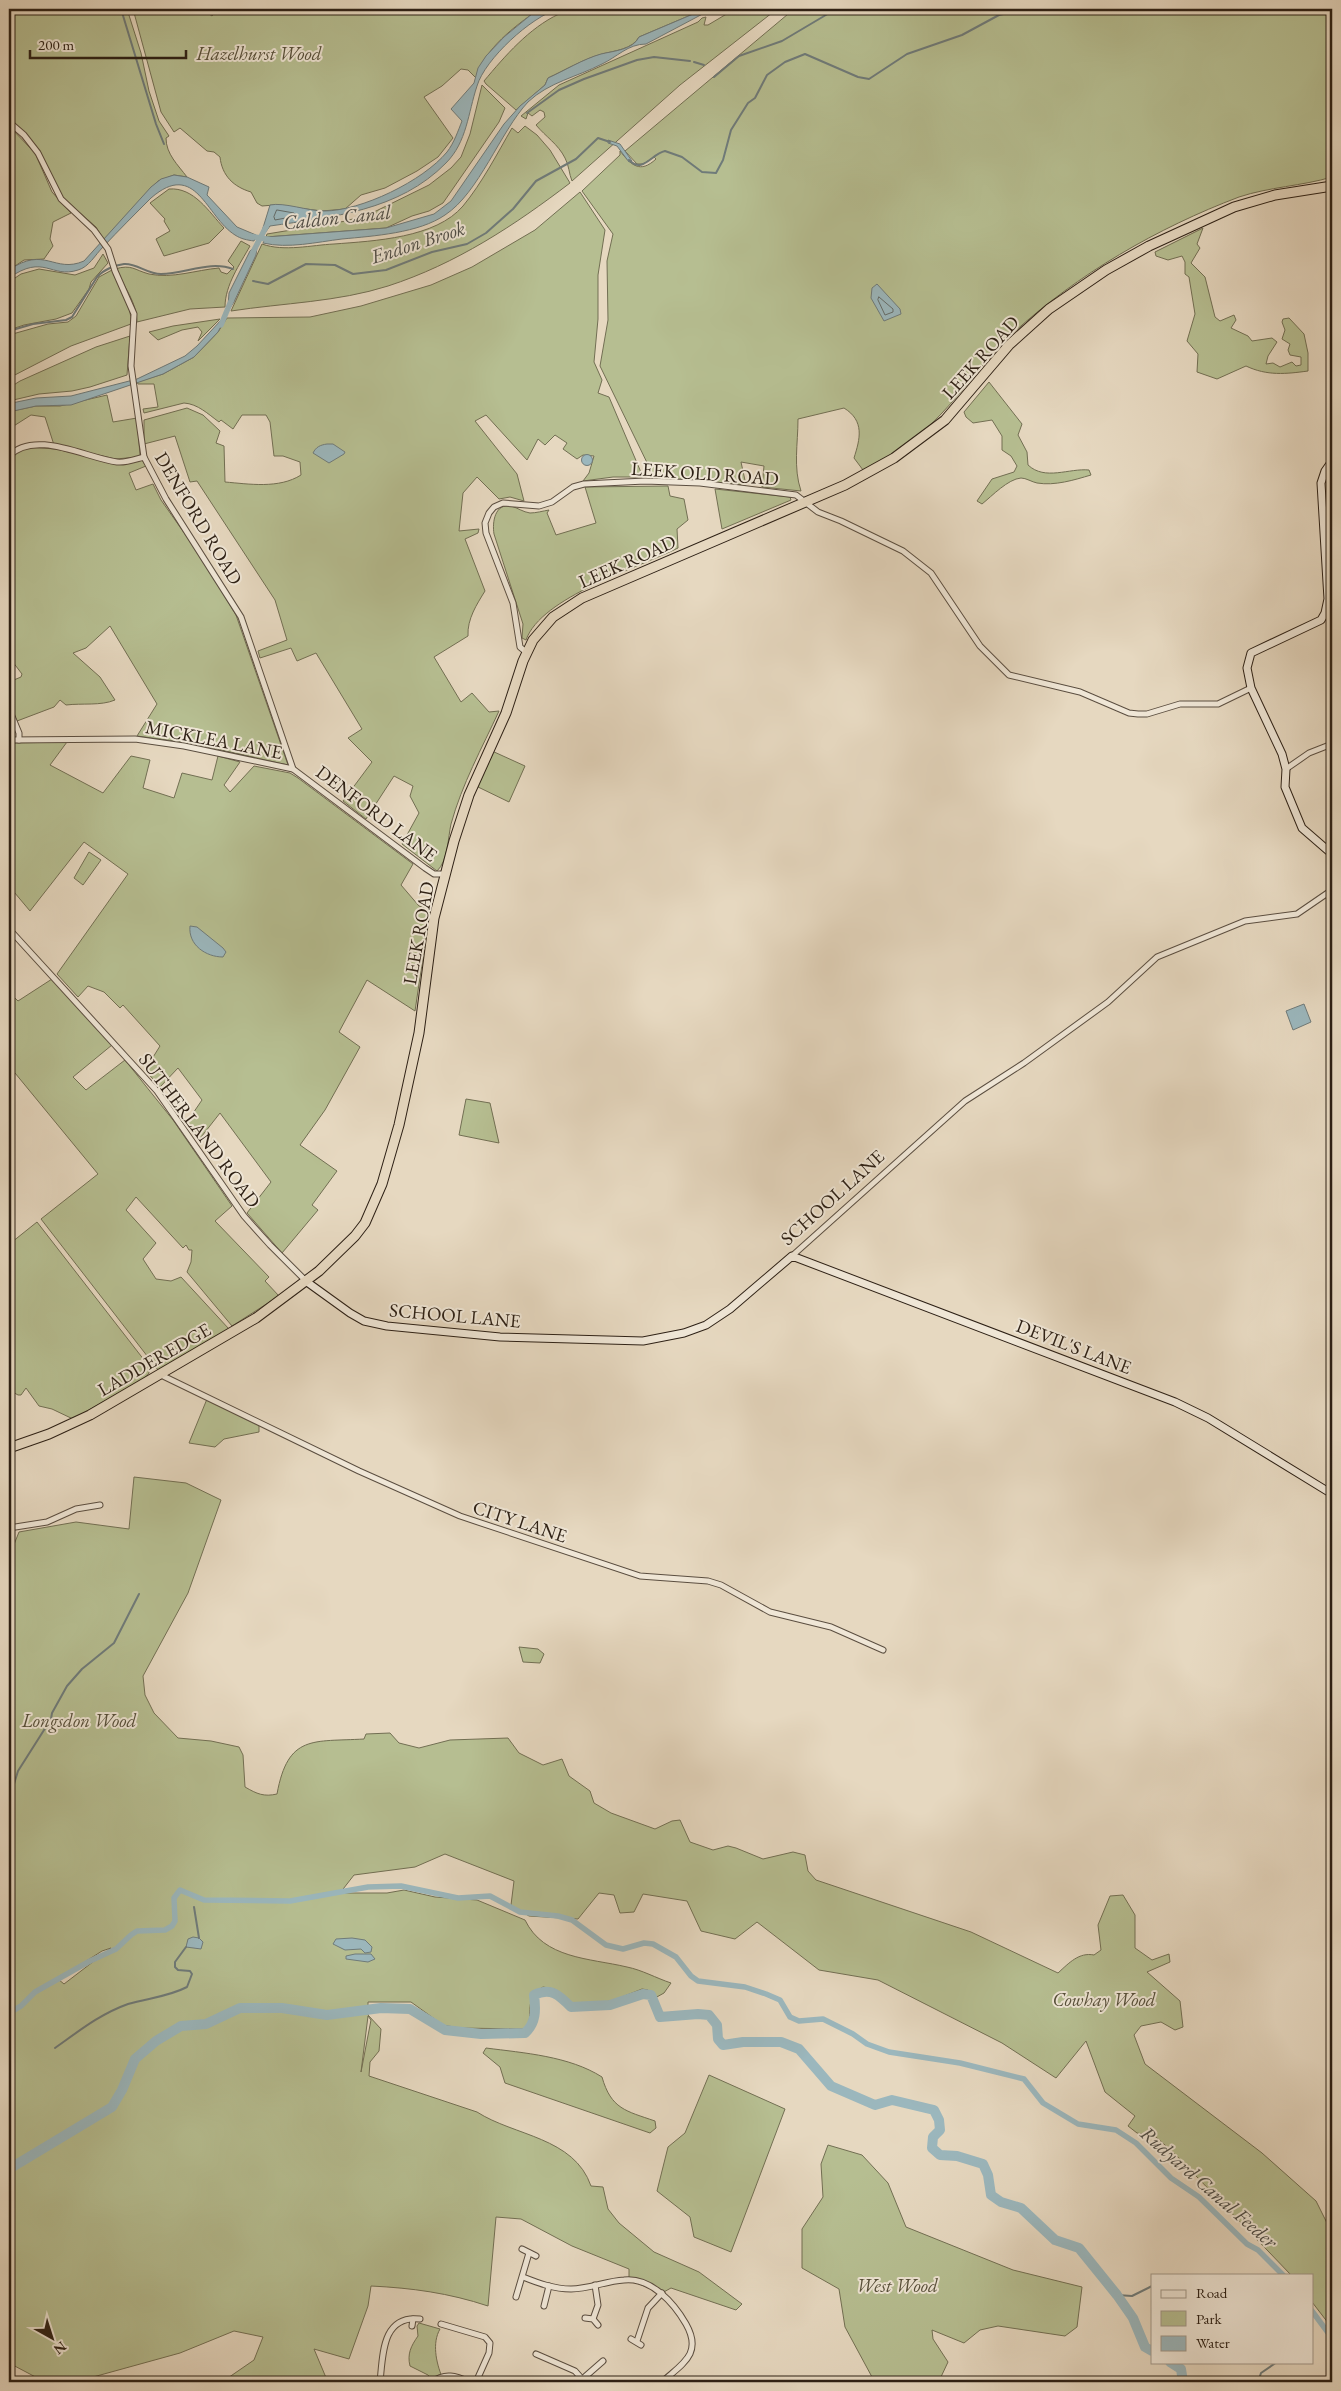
<svg xmlns="http://www.w3.org/2000/svg" width="1341" height="2391" viewBox="0 0 1341 2391" font-family="'EB Garamond',serif">
<style>
.green{fill:#b6be91;stroke:#726f53;fill-rule:evenodd}
.water{fill:#9bb7bd;stroke:#6f7b7a}
.lines{fill:none;stroke-linecap:round;stroke-linejoin:round}
.shore{stroke:#646c69;stroke-width:1}
.stream{stroke:#6f7b7a;stroke-width:2}
.canal{stroke:#9bb7bd;stroke-width:5.5}
.river{stroke:#9bb7bd;stroke-width:10}
.street-casing{stroke:#5b4e40;stroke-width:7}
.secondary-casing{stroke:#2d2015;stroke-width:9}
.highway-casing{stroke:#2d2015;stroke-width:11}
.street{stroke:#efe6d6;stroke-width:5}
.secondary{stroke:#efe6d6;stroke-width:7}
.highway{stroke:#e6d8c0;stroke-width:9}
.labels{text-anchor:middle;stroke-width:4;stroke-linejoin:round;paint-order:stroke}
.park-label{font-size:19px;font-style:italic;fill:#564f3a;stroke:#efe6d6}
.street-label{font-size:19px;fill:#2d2015;stroke:#efe6d6}
.water-label{font-size:20px;font-style:italic;fill:#4e4d47;stroke:#efe6d6}
</style>
<rect width="100%" height="100%" fill="#e6d8c0"/>
<filter id="stains"><feTurbulence type="fractalNoise" baseFrequency=".004" numOctaves="4"/><feColorMatrix values="0 0 0 0 .2 0 0 0 0 .09 0 0 0 0 .02 0 0 0 .5 -.17"/></filter>
<radialGradient id="worn" r=".72"><stop offset=".6" stop-color="#630" stop-opacity="0"/><stop offset="1" stop-color="#630" stop-opacity=".3"/></radialGradient>
<g class="green">
<path d="M9 9H127L141 53 149 91 159 121 169 136 166 138C166 154 178 165 187 177L174 175 158 181 104 240 96 227 62 197 40 151 28 136 9 120Z"/>
<path d="M133 9H202L212 16 218 9H539C514 27 485 48 476 78L468 70 461 69 442 86 424 97 453 138 438 157 417 171 385 188 361 195 345 209 322 211 274 205 262 206 257 203 251 192C234 187 222 176 220 157L214 152 207 151 180 128 174 132 161 112Z"/>
<path d="M590 9H705L639 37C633 49 614 51 602 54 584 59 565 70 548 78L545 85 516 110 486 84 484 81C505 56 529 28 559 14 568 10 580 10 590 9Z"/>
<path d="M735 9H777L680 85 572 181C569 174 569 165 565 158 558 144 546 137 536 125L545 117 544 112 540 110 532 116 528 113 526 119 521 116 559 85 698 22 702 18 706 17 704 25H708Z"/>
<path d="M794 9H1332V177C1302 186 1269 187 1239 197 1157 228 1078 274 1013 333 986 357 967 387 942 413 920 437 893 457 863 470L854 458C860 439 865 421 844 408L798 419C798 444 793 467 801 491L762 487 764 466 741 462 746 485 654 477 600 366 608 320 607 261 613 234 582 191 620 155V151C631 165 640 174 656 159L654 157 643 164H637L625 151Z"/>
<path d="M482 85 505 108 499 122 443 203 429 211 412 216 386 228 266 237 267 234 346 221 372 213 429 185 451 168 461 157 470 134Z"/>
<path d="M9 126 35 153 52 192 71 213 53 222 50 239 53 246 44 259 24 260 9 270Z"/>
<path d="M525 126 537 135 550 150 570 183C515 225 456 264 388 286 338 302 283 303 231 311L262 244C284 252 312 245 334 244 374 241 436 238 463 206 482 183 497 154 512 128L518 133Z"/>
<path d="M169 189C194 187 209 212 224 228L209 243 164 256 156 239 170 231 164 221 165 219 150 203Z"/>
<path d="M580 192 605 230 598 275V319L594 362 602 380 598 393 609 397 643 477H613L583 481 589 473 594 456 583 455 577 459 563 449 567 443 555 435 545 445 538 439 527 460 486 415 475 421 517 474 524 501 510 497 499 499 477 477 463 493 459 531 479 529 478 533 465 539 485 591C477 604 467 619 468 636L434 657 461 702 472 693 489 712 499 711C482 748 462 784 451 824 448 837 448 861 437 871L402 844 419 813 410 796 413 786 394 776 366 819 343 801 372 762 348 738 362 729 316 653 297 661 291 648 260 658 258 651 287 640 275 600 197 481 190 482 175 436 144 444V420L187 408 203 415 220 431 216 443 224 446 225 482C249 484 279 489 301 475L300 462 283 456H274L270 422 266 415H242L233 429 221 420 219 422C208 414 198 404 184 403L144 413 143 409 158 407 154 384H138L137 382 163 374 194 357 218 332 227 318 310 317 361 306 431 285 472 267 535 230Z"/>
<path d="M1203 228 1197 244 1200 248 1191 263 1205 277 1215 317 1220 321 1234 315 1236 320 1231 328 1248 336 1252 341 1272 338 1277 342 1268 356 1266 364 1273 363 1280 367 1292 362 1296 366 1301 365V357L1290 355 1288 350 1290 344 1282 339 1285 330 1282 322 1283 319 1289 318 1304 334 1308 353V371C1286 374 1267 376 1246 366L1217 379 1197 372 1198 354 1187 341 1195 314 1189 277 1185 274V262L1182 256 1168 260 1156 256 1155 252Z"/>
<path d="M241 241 250 246C240 264 225 285 225 307L190 309 137 322C137 303 124 286 115 269 132 264 134 270 149 274 172 279 196 270 219 268L221 272 227 274 234 267 228 261Z"/>
<path d="M103 254 108 263 91 282 89 289 72 313 56 319 24 325 9 330V282L21 274 39 269 75 275 94 268Z"/>
<path d="M112 270C119 288 132 304 131 324L71 346 9 378V335L48 324 68 322 76 316 99 277Z"/>
<path d="M220 319 198 341 202 332 198 327 182 330 158 340 149 332 173 326Z"/>
<path d="M130 336 127 375 90 387 72 391 39 394 9 401V388L20 381 96 347Z"/>
<path d="M989 382 1022 424 1018 435 1027 452 1028 465C1045 481 1069 468 1089 470L1091 475C1074 480 1055 486 1037 483 1032 482 1026 478 1021 478 1008 479 992 496 982 504L977 501 992 479 1014 472 1017 466 1011 456 1002 450V436L992 420 973 423 966 417 964 412Z"/>
<path d="M107 395 113 422 137 418 140 455 137 457 116 459 54 445 45 417 31 415 9 429V412L12 411 36 406H60Z"/>
<path d="M26 447 56 449 117 463 141 459 146 466 129 473 136 490 153 484 161 500 199 554 236 615 288 765 190 743 137 736 157 704 110 626 86 648 73 653 100 677 115 700C101 706 82 703 66 705L60 700 54 707 17 721 9 704V682L21 677 22 674 9 657V462L16 451Z"/>
<path d="M668 486 670 496 684 499 688 520 677 529 678 548C638 568 541 597 526 640L522 638 523 624 494 534C492 522 495 503 511 506 518 508 523 512 530 513 536 513 543 511 549 510L547 513 556 535 596 523 585 487Z"/>
<path d="M715 489 790 497 791 500 722 529Z"/>
<path d="M67 742 50 765 103 793 131 756 150 760 143 788 174 798 182 773 212 780 218 756 240 762 224 785 230 792 254 766 290 773 298 778 413 864 401 885 419 906 430 910 415 1011 367 980 339 1032 360 1047 325 1110 300 1145 337 1171 312 1205 318 1210 282 1253 247 1213 271 1182 220 1113 198 1141 187 1122 202 1100 178 1068 160 1087 145 1070 160 1046 123 1005 120 1008 104 992 88 986 78 997 57 974 128 874 84 842 30 911 9 886V766L12 765 9 743Z"/>
<path d="M492 751 525 766 509 802 476 786Z"/>
<path d="M89 852 101 860 83 885 74 878Z"/>
<path d="M52 979 112 1045 73 1077 86 1090 125 1060 173 1120 232 1206 215 1221 269 1277 265 1281 279 1296 232 1326 187 1272 191 1262 192 1250H189L186 1245 183 1248 136 1197 126 1210 156 1243 143 1259 156 1279 171 1281 181 1277 229 1329 158 1370 41 1219 98 1174 15 1073 9 1086V992L18 1001Z"/>
<path d="M466 1099 490 1103 499 1143 459 1135Z"/>
<path d="M37 1222 148 1365 149 1373 145 1378 73 1419 52 1409 39 1406 26 1388 21 1395H18L9 1390V1239L12 1242Z"/>
<path d="M207 1399 259 1425V1432L224 1439 215 1447 189 1443Z"/>
<path d="M134 1477 186 1483 221 1500 188 1593 143 1676 145 1695 154 1713 178 1738 211 1741 239 1747 243 1755 245 1787C257 1794 264 1797 277 1794 288 1734 313 1742 364 1739L366 1734 390 1733 399 1743 419 1748 450 1740 508 1738 519 1753 543 1765 562 1759 569 1776 590 1791 594 1803 611 1813 655 1829 672 1821 680 1820 690 1842 713 1850 728 1846 736 1848 763 1859 793 1852 805 1855 808 1871 816 1880 971 1932 1058 1973C1069 1963 1079 1952 1094 1955L1101 1950 1098 1925 1110 1896 1123 1895 1135 1915V1948L1152 1960 1169 1954 1170 1962 1147 1972 1180 2001 1183 2027 1175 2030 1161 2022 1141 2026 1134 2035 1145 2064 1262 2153 1316 2201 1332 2233V2328L1312 2302V2275H1291L1174 2153 1156 2137 1137 2133 1128 2126 1135 2116 1105 2092 1086 2041 1056 2078 1002 2043 878 1980 819 1970 757 1922 735 1939 701 1931 687 1901 643 1894 634 1912 620 1913 614 1895 599 1893 578 1919 529 1916 511 1905 514 1881 445 1854 415 1867 354 1875 340 1893H387L404 1890 435 1897 477 1900 525 1920C544 1959 589 1958 627 1967 642 1970 656 1978 671 1983L664 1993 655 1998 648 1990 642 1989 612 2001 573 2005 554 1989 543 1987C527 1996 531 2006 529 2024L523 2029 459 2028 443 2025 411 2002H368V2015L381 2029 379 2051 370 2062 369 2076 477 2112C514 2136 574 2137 591 2186L603 2187 608 2209 619 2223 654 2252 699 2272 742 2304 736 2310 671 2288 662 2293 629 2280V2269L572 2246 521 2219 496 2217 488 2306C449 2293 412 2288 371 2286L368 2306 349 2359 314 2349 327 2380 333 2382H281L267 2379 251 2382H222L254 2360 263 2337 234 2331 180 2353 75 2382H45L9 2363V1557L19 1532 76 1522 129 1529ZM111 1948 64 1984 58 1979 102 1951ZM368 2016 371 2020 361 2072Z"/>
<path d="M519 1647 538 1649 544 1654 540 1663 523 1662Z"/>
<path d="M486 2048C524 2053 569 2056 602 2077 611 2109 626 2111 655 2121L656 2128 650 2133 505 2083 500 2067 483 2053Z"/>
<path d="M709 2075 785 2109 731 2252 694 2237 690 2217 657 2191 668 2147 685 2133Z"/>
<path d="M828 2145 862 2155 888 2183 906 2227 1013 2270 1082 2287 1077 2327 1065 2336 998 2326 980 2330 964 2343 932 2330 933 2339 948 2362 940 2379 945 2382H878L872 2377 845 2327 839 2289 802 2268V2229L823 2197 821 2164Z"/>
<path d="M419 2323 440 2329C432 2343 436 2362 442 2377L433 2381 428 2375 410 2366C407 2354 411 2346 418 2336L417 2326Z"/>
</g>
<g class="water">
<path d="M538 9H558C531 17 485 59 477 86 468 113 467 142 446 163 399 211 332 217 270 226L265 233 262 231 270 205C284 202 308 211 324 211 361 211 423 181 447 152 454 143 458 131 462 121L451 109 474 83 478 68 486 56 504 37Z"/>
<path d="M705 9H712L646 44C628 44 617 57 602 64 577 77 549 82 528 102 500 132 479 193 445 215 419 233 374 236 342 239 317 242 288 249 263 243L266 237 386 228 434 214 451 201 504 124 520 106 545 85 548 78C564 71 583 59 601 54 613 51 633 50 639 37Z"/>
<path d="M608 140 620 144 632 161 629 162 617 146 608 143Z"/>
<path d="M174 175 187 177 209 187 207 195 237 227 256 235 254 241C247 240 241 239 235 235 206 217 196 159 151 198 135 214 119 230 103 247 95 255 89 267 78 270 51 279 44 253 9 278V270C45 245 54 274 84 261L151 187 161 179Z"/>
<path d="M255 246 257 247 256 255 234 302 230 308 228 307 229 293 250 251Z"/>
<path d="M877 284 900 309 901 314 884 321 871 298 872 288Z"/>
<path d="M222 319H225L218 332 194 357 163 374 71 405 36 406 9 412V404L12 403 36 398 71 396 137 379 185 356 197 346Z"/>
<path d="M327 444H333L345 452 344 454 329 463 313 453C316 447 320 445 327 444Z"/>
<circle cx="587" cy="460" r="5.5"/>
<path d="M190 926 197 927 223 948 226 952 223 957C206 957 188 945 190 926Z"/>
<path d="M1304 1004 1311 1022 1293 1030 1286 1011Z"/>
<path d="M193 1937 199 1938 203 1942 201 1949 186 1947 188 1939Z"/>
<path d="M352 1938 365 1940 372 1947 371 1952 365 1953 361 1949 345 1950 333 1944 336 1939Z"/>
<path d="M355 1954H371L375 1959 368 1962 346 1959V1956Z"/>
</g>
<g class="lines">
<g class="shore">
<path d="M277 210 294 213 296 216 275 220 274 217Z"/>
<path d="M879 297 893 309V312L885 315 878 300Z"/>
</g>
<g class="stream">
<path d="M121 9 156 124 164 144"/>
<path d="M694 62 704 65"/>
<path d="M714 77 739 56 782 41 836 9"/>
<path d="M527 113 559 90 584 79 637 60 654 57 690 61"/>
<path d="M629 160C643 174 651 154 665 151L682 157 702 172 716 173 723 160 731 130 748 103 755 98 767 75 785 62 805 54 858 77 869 79 907 54 962 35 999 15 1025 9"/>
<path d="M253 281 268 284 306 264 335 265 353 274 386 270 432 252 467 244 486 233 513 209 536 181 576 159 598 138 610 142"/>
<path d="M9 331 33 324 66 320 72 317 97 277C103 270 115 265 124 264 137 263 147 274 161 274 185 274 210 260 233 269"/>
<path d="M9 1800 18 1771 51 1719 52 1713 67 1686 82 1669 114 1643 139 1594"/>
<path d="M194 1907 199 1938"/>
<path d="M55 2048C79 2031 100 2014 128 2004 148 1998 168 1997 187 1987L192 1974 190 1971 178 1970 175 1967V1962L186 1947"/>
<path d="M1117 2295 1132 2296 1152 2286"/>
<path d="M1258 2382 1261 2373 1277 2362"/>
<path d="M1278 2382 1279 2381 1285 2382"/>
<path d="M1320 2382 1327 2379 1332 2382"/>
</g>
<g class="canal">
<path d="M249 236 272 240"/>
<path d="M253 252 266 227"/>
<path d="M221 325 231 301"/>
<path d="M9 2013 21 2006 35 1992 90 1961 116 1949 131 1935 137 1931 165 1930 172 1926 175 1921 174 1898 180 1890 204 1900 290 1901 368 1887 401 1886 458 1898 490 1896 520 1912 558 1916 572 1920 606 1945 623 1949 644 1943 653 1944 676 1957 691 1976 698 1981 745 1987 766 1994 780 2000 790 2017 799 2021 823 2019 853 2034 867 2044 889 2052 960 2063 1024 2079 1043 2103 1078 2124 1116 2130 1136 2143 1171 2178 1199 2197 1247 2244 1258 2250 1283 2275"/>
<path d="M1312 2311 1332 2338"/>
<path d="M1332 2356V2366"/>
</g>
<g class="river">
<path d="M9 2169 112 2107 122 2090 135 2059 156 2041 181 2026 206 2024 240 2008H282L327 2015 381 2008 410 2009 445 2030 481 2034 525 2033C536 2023 536 2010 534 1995 551 1987 559 1995 571 2007L610 2005 643 1994 651 1995 660 2017 698 2014 709 2015 717 2025 718 2039 723 2045 743 2042H781L799 2049 831 2086 875 2105 892 2100 934 2110 939 2120 940 2130 933 2137 932 2148 940 2155 957 2156 983 2164 988 2175 991 2195 1001 2202 1021 2208 1055 2240 1079 2248 1117 2295 1133 2318 1145 2347 1152 2351"/>
<path d="M1170 2362 1181 2369 1183 2382"/>
</g>
<g class="street-casing">
<g id="street">
<path d="M9 122 24 135 38 153 61 199 94 230 108 249 115 271 134 314 131 366 144 457 166 499 241 617 293 769"/>
<path d="M9 456C35 429 86 458 117 462 126 463 136 459 144 457"/>
<path d="M526 652 520 647 513 603 486 533 485 523 489 513 494 507 503 503 539 506 552 502 573 487 584 484 645 481 700 483 796 495 818 512 841 521 903 551 931 573 980 646 1009 675 1080 692 1129 713 1138 714H1147L1180 704H1218L1251 688"/>
<path d="M9 709 19 733V740"/>
<path d="M9 740 135 739 184 746 293 769 425 868 434 874H444"/>
<path d="M1286 769 1309 753 1332 744"/>
<path d="M9 929 157 1091 244 1216 270 1245 306 1281"/>
<path d="M792 1256 965 1101 1024 1063 1108 1002 1157 957 1245 921 1297 914 1332 890"/>
<path d="M161 1375 359 1471 460 1516 640 1576 708 1581 721 1585 770 1612 831 1627 883 1650"/>
<path d="M9 1528 47 1522 76 1509 100 1505"/>
<path d="M522 2249 536 2256"/>
<path d="M523 2277C538 2283 554 2289 571 2289 589 2289 606 2281 624 2280 651 2277 674 2303 686 2324 703 2354 682 2364 662 2382"/>
<path d="M516 2297 529 2253"/>
<path d="M544 2306 549 2286"/>
<path d="M585 2318 593 2319 598 2325"/>
<path d="M593 2319 598 2305 595 2285"/>
<path d="M441 2324 485 2337 490 2343 489 2353 476 2382"/>
<path d="M412 2326 413 2319"/>
<path d="M631 2339 641 2345"/>
<path d="M637 2341 648 2308 662 2293"/>
<path d="M536 2354 575 2371 582 2379"/>
<path d="M380 2382C383 2354 382 2315 420 2319"/>
<path d="M432 2382C445 2372 456 2376 470 2382"/>
<path d="M579 2382 603 2361"/>
</g>
</g>
<g class="secondary-casing">
<g id="secondary">
<path d="M1332 461 1325 471 1321 483 1328 599 1325 613 1321 620 1251 653 1247 668 1251 688 1282 754 1286 769 1285 787 1302 828 1332 854"/>
<path d="M307 1282 350 1313 364 1321 387 1326 500 1337 643 1341 684 1333 706 1325 730 1309 792 1256 1175 1402 1208 1418 1332 1494"/>
</g>
</g>
<g class="highway-casing">
<path id="highway" d="M9 1448 49 1434 90 1415 256 1318 319 1271 355 1236 365 1223 382 1184 399 1125 419 1033 434 918 454 841 469 795 506 713 523 661 533 640 553 617 582 598 845 485 894 458 945 420 1009 345 1049 309 1106 270 1149 246 1234 207 1275 195 1332 186"/>
</g>
<use href="#street" class="street"/>
<use href="#secondary" class="secondary"/>
<use href="#highway" class="highway"/>
</g>
<g class="labels">
<g class="park-label">
<text x="259" y="60">Hazelhurst Wood</text>
<text x="79" y="1727">Longsdon Wood</text>
<text x="1104" y="2006">Cowhay Wood</text>
<text x="897" y="2292">West Wood</text>
</g>
<g class="street-label">
<text transform="translate(980 357) rotate(-48)" y="7">LEEK ROAD</text>
<text transform="translate(705 473) rotate(4)" y="7">LEEK OLD ROAD</text>
<text transform="translate(199 518) rotate(59)" y="7">DENFORD ROAD</text>
<text transform="translate(627 561) rotate(-24)" y="7">LEEK ROAD</text>
<text transform="translate(214 739) rotate(11)" y="7">MICKLEA LANE</text>
<text transform="translate(377 813) rotate(37)" y="7">DENFORD LANE</text>
<text transform="translate(418 933) rotate(-80)" y="7">LEEK ROAD</text>
<text transform="translate(200 1130) rotate(53)" y="7">SUTHERLAND ROAD</text>
<text transform="translate(832 1197) rotate(-42)" y="7">SCHOOL LANE</text>
<text transform="translate(455 1315) rotate(5)" y="7">SCHOOL LANE</text>
<text transform="translate(1074 1346) rotate(21)" y="7">DEVIL'S LANE</text>
<text transform="translate(154 1359) rotate(-30)" y="7">LADDEREDGE</text>
<text transform="translate(520 1521) rotate(18)" y="7">CITY LANE</text>
</g>
<g class="water-label">
<text transform="translate(337 217) rotate(-6)" y="7">Caldon Canal</text>
<text transform="translate(418 242) rotate(-18)" y="7">Endon Brook</text>
<text transform="translate(1209 2187) rotate(41)" y="7">Rudyard Canal Feeder</text>
</g>
</g>
<rect width="1341" height="2391" fill="none" stroke="#e6d8c0" stroke-width="30"/>
<rect x="10" y="10" width="1321" height="2371" fill="none" stroke="#2d2015" stroke-width="2.5"/>
<rect x="15" y="15" width="1311" height="2361" fill="none" stroke="#2d2015"/>
<rect x="1151" y="2274" width="162" height="90" fill="#efe6d6" stroke="#a19789"/>
<rect x="1161" y="2290" width="25" height="8" fill="#efe6d6" stroke="#a19789"/>
<text x="1196" y="2298" font-size="15" fill="#2d2015">Road</text>
<rect x="1161" y="2311" width="25" height="15" fill="#b6be91" stroke="#a19789"/>
<text x="1196" y="2324" font-size="15" fill="#2d2015">Park</text>
<rect x="1161" y="2336" width="25" height="15" fill="#9bb7bd" stroke="#a19789"/>
<text x="1196" y="2348" font-size="15" fill="#2d2015">Water</text>
<g transform="translate(52 2338) rotate(141)" stroke="#efe6d6" stroke-width="4" paint-order="stroke">
<path d="M0-4L9 19L0 12L-9 19Z" fill="#2d2015"/>
<text y="-8" font-size="14" font-weight="bold" text-anchor="middle" fill="#2d2015">N</text>
</g>
<path d="M30 50v8h156v-8" fill="none" stroke="#2d2015" stroke-width="2.5"/>
<text x="38" y="50" font-size="15" fill="#2d2015" stroke="#efe6d6" stroke-width="4" paint-order="stroke">200 m</text>
<rect width="100%" height="100%" filter="url(#stains)"/>
<rect width="100%" height="100%" fill="url(#worn)"/>
</svg>
